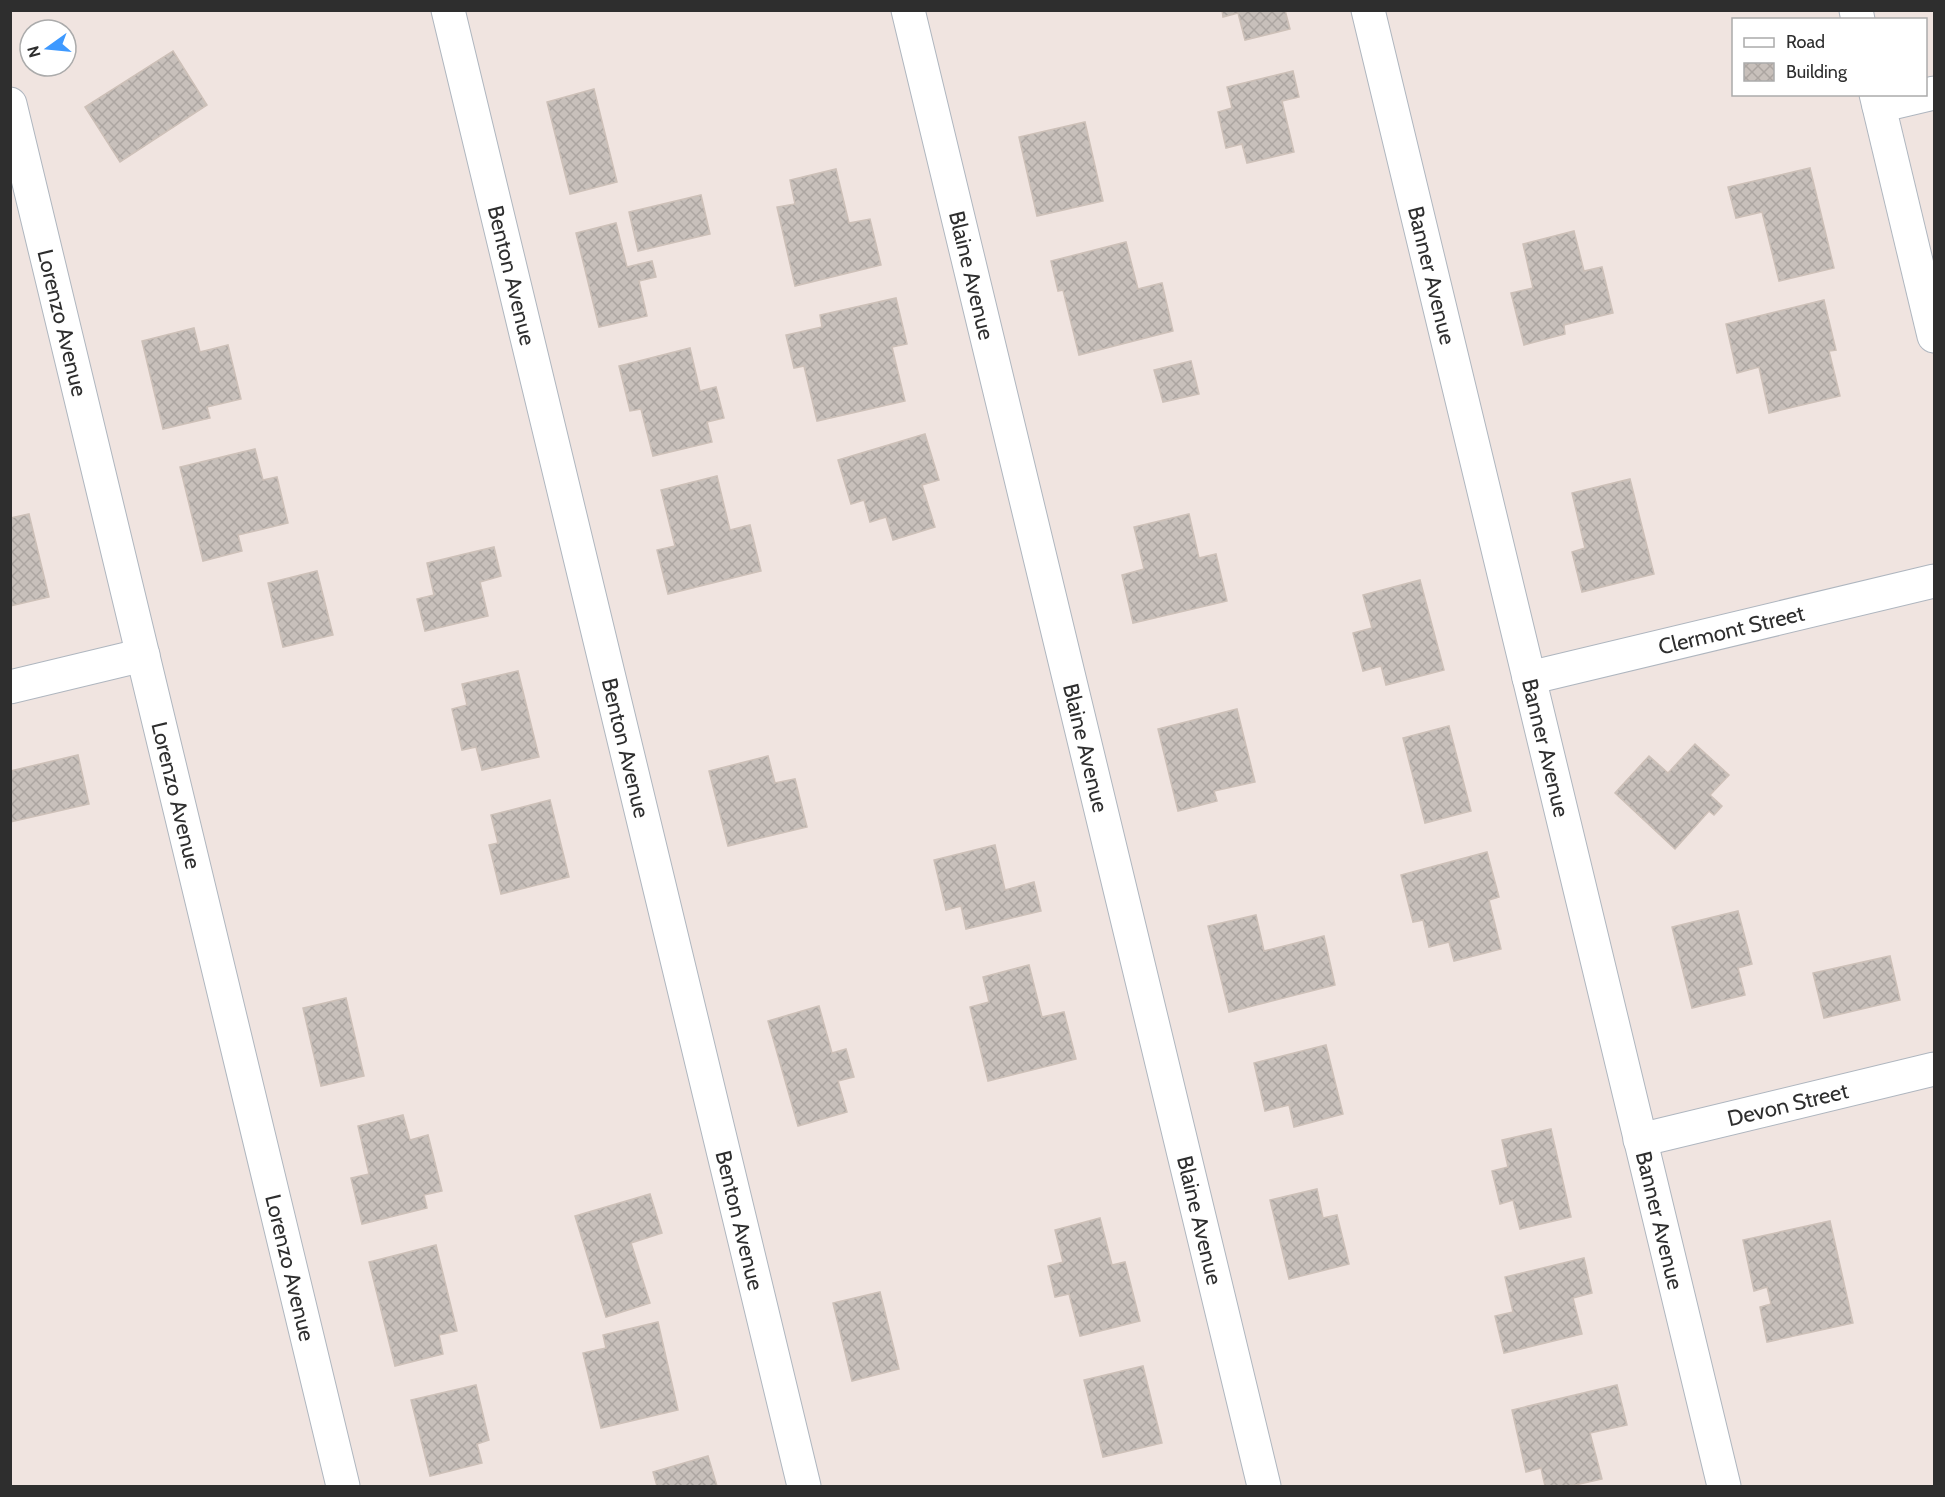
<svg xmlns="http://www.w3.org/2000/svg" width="1945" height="1497" viewBox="0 0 1945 1497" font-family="Cabin,sans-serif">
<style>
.building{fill:url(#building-cross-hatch);stroke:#cdc0b8;stroke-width:1.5}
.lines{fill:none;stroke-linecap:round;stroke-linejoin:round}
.minor-casing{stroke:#afb6bf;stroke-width:35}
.minor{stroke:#fff;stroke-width:33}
.labels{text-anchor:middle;stroke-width:4.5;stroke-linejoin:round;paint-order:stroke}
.street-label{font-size:22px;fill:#2e2e2e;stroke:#fff}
</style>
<defs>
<pattern id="building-cross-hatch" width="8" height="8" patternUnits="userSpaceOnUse" patternTransform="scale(1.5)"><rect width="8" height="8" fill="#c8c0bb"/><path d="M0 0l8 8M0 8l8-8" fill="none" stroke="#aca5a1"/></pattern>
</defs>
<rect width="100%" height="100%" fill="#f0e4e0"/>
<g class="building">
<path d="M1222 10H1285L1290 29 1245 40 1238 13 1223 17Z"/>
<path d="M173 51 207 105 120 162 85 107Z"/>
<path d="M1293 71 1299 97 1282 101 1294 152 1247 163 1242 144 1226 148 1218 112 1232 108 1227 87Z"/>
<path d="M594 89 617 182 570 194 547 102Z"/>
<path d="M1085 122 1103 201 1037 216 1019 137Z"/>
<path d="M1810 168 1834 268 1779 281 1762 212 1736 218 1728 187Z"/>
<path d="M836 169 849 223 870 219 881 265 795 286 777 207 795 204 790 180Z"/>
<path d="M701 195 710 234 638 251 629 212Z"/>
<path d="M616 223 627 267 652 261 656 277 639 281 647 316 599 327 576 233Z"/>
<path d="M1574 231 1584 271 1602 267 1613 313 1564 325 1565 334 1524 345 1511 293 1533 288 1523 244Z"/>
<path d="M1126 242 1138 289 1162 283 1173 331 1079 355 1063 290 1058 291 1051 261Z"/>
<path d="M896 298 907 344 892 347 905 401 817 421 804 366 794 368 786 335 822 327 820 315Z"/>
<path d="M1824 300 1836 350 1829 351 1840 396 1769 413 1759 367 1737 373 1726 324Z"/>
<path d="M194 328 200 352 228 345 241 399 207 407 210 418 163 429 142 341Z"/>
<path d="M690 348 700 391 716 387 724 418 707 422 712 442 653 456 641 409 630 411 619 366Z"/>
<path d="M1191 361 1199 394 1163 402 1154 370Z"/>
<path d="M925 434 939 480 922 485 935 527 893 540 886 517 870 522 864 500 851 504 838 460Z"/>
<path d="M255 449 263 480 277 477 288 523 238 535 242 551 203 561 180 467Z"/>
<path d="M717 476 730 530 750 525 761 571 668 594 657 550 675 546 661 490Z"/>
<path d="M1630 479 1654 574 1582 592 1572 552 1585 548 1572 493Z"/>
<path d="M29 514 49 597 10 606V518Z"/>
<path d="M1189 514 1199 558 1216 554 1227 601 1133 623 1122 575 1144 569 1134 527Z"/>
<path d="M494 547 501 576 480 582 488 616 425 631 417 599 434 595 427 563Z"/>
<path d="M317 571 333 635 283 647 268 583Z"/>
<path d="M1420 580 1444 670 1386 685 1381 666 1363 671 1353 633 1372 628 1363 595Z"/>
<path d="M518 671 539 757 482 770 476 747 462 750 452 709 467 705 462 684Z"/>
<path d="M1237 709 1255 782 1214 791 1217 801 1178 811 1158 729Z"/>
<path d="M1449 726 1471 811 1425 823 1403 738Z"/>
<path d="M1695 744 1729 775 1710 795 1722 806 1714 815 1709 811 1675 849 1615 793 1649 756 1668 773Z"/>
<path d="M78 755 89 804 10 822V771Z"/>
<path d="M768 756 775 783 795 779 807 827 728 846 709 771Z"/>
<path d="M550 800 569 877 501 894 489 845 498 843 491 815Z"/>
<path d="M995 845 1005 890 1034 882 1041 911 966 929 961 906 946 910 934 860Z"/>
<path d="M1487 852 1499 897 1489 900 1501 949 1454 961 1449 942 1429 947 1423 920 1413 922 1401 875Z"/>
<path d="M1738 911 1752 964 1738 968 1745 995 1692 1008 1672 927Z"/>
<path d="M1256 915 1264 951 1324 936 1335 985 1229 1012 1208 926Z"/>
<path d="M1890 956 1900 1000 1824 1018 1813 973Z"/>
<path d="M1029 965 1042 1017 1064 1012 1076 1059 988 1081 970 1007 989 1002 983 977Z"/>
<path d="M346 998 364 1076 321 1086 303 1008Z"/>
<path d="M819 1006 832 1053 846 1049 854 1077 838 1081 847 1112 798 1126 768 1021Z"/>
<path d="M1326 1045 1343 1114 1294 1127 1289 1105 1265 1111 1254 1063Z"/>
<path d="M403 1115 410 1140 428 1135 442 1191 424 1195 427 1208 362 1224 351 1178 369 1174 358 1126Z"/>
<path d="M1551 1129 1571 1217 1520 1229 1513 1200 1500 1204 1492 1171 1508 1167 1502 1140Z"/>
<path d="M1317 1189 1323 1218 1337 1215 1349 1264 1289 1279 1270 1200Z"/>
<path d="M650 1194 662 1233 631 1243 650 1303 606 1317 575 1216Z"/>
<path d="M1100 1218 1112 1265 1125 1262 1140 1321 1080 1336 1069 1294 1055 1297 1048 1266 1063 1262 1055 1230Z"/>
<path d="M1830 1221 1853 1323 1767 1342 1760 1307 1771 1304 1767 1287 1754 1291 1743 1240Z"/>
<path d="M436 1245 457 1331 439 1335 443 1354 395 1366 369 1262Z"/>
<path d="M1584 1258 1592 1293 1573 1298 1582 1334 1504 1353 1495 1316 1513 1312 1505 1277Z"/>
<path d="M880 1292 899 1369 852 1381 833 1303Z"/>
<path d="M658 1322 678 1410 601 1428 583 1353 606 1348 603 1335Z"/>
<path d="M1143 1366 1162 1443 1103 1457 1084 1380Z"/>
<path d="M476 1385 489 1440 477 1444 482 1463 430 1476 411 1400Z"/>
<path d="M1617 1385 1627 1425 1590 1433 1602 1479 1571 1486H1545L1541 1468 1526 1472 1512 1410Z"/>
<path d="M708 1456 717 1486H657L653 1472Z"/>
</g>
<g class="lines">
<g class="minor-casing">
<g id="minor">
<path id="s1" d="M448 10 804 1486"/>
<path id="s2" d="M908 10 1264 1486"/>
<path id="s3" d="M1368 10 1724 1486"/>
<path d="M1856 10 1858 20"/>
<path d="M1876 94 1934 336"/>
<path id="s4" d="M10 104 343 1486"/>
<path d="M1879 106 1934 93"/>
<path id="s5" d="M1529 678 1934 581"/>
<path d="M10 687 143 655"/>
<path id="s6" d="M1640 1140 1934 1069"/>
</g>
</g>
<use href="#minor" class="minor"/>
</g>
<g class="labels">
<g class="street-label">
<text dy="8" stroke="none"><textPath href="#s1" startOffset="273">Benton Avenue</textPath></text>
<text dy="8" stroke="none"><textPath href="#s2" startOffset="273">Blaine Avenue</textPath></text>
<text dy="8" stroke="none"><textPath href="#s3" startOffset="273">Banner Avenue</textPath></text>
<text dy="8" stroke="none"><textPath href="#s4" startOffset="225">Lorenzo Avenue</textPath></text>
<text dy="8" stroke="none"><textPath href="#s5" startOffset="208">Clermont Street</textPath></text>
<text dy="8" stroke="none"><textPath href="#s1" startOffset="759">Benton Avenue</textPath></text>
<text dy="8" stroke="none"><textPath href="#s2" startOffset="759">Blaine Avenue</textPath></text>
<text dy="8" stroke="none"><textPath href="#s3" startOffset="759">Banner Avenue</textPath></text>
<text dy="8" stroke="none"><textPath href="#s4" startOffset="711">Lorenzo Avenue</textPath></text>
<text dy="8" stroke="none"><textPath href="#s6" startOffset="152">Devon Street</textPath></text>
<text dy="8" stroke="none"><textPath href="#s1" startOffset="1245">Benton Avenue</textPath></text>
<text dy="8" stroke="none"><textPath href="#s2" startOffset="1245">Blaine Avenue</textPath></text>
<text dy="8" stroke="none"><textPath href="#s3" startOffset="1245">Banner Avenue</textPath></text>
<text dy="8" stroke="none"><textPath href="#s4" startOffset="1197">Lorenzo Avenue</textPath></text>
</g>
</g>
<rect width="1945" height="1497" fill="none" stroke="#2e2e2e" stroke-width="24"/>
<rect x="1732" y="18" width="195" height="78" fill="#ffffff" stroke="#ababab" stroke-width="1.5"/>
<rect x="1744" y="38" width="30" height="9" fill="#ffffff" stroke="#ababab" stroke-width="1.5"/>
<text x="1786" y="48" font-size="18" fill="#2e2e2e">Road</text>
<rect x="1744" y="63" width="30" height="18" fill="url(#building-cross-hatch)" stroke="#ababab" stroke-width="1.5"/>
<text x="1786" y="78" font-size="18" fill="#2e2e2e">Building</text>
<g transform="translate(48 48) rotate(255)"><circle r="28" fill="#ffffff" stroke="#ababab" stroke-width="1.5"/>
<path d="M0-4.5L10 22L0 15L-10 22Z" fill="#3e99ff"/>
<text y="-9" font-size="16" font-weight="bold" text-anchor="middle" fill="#2e2e2e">N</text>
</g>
</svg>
